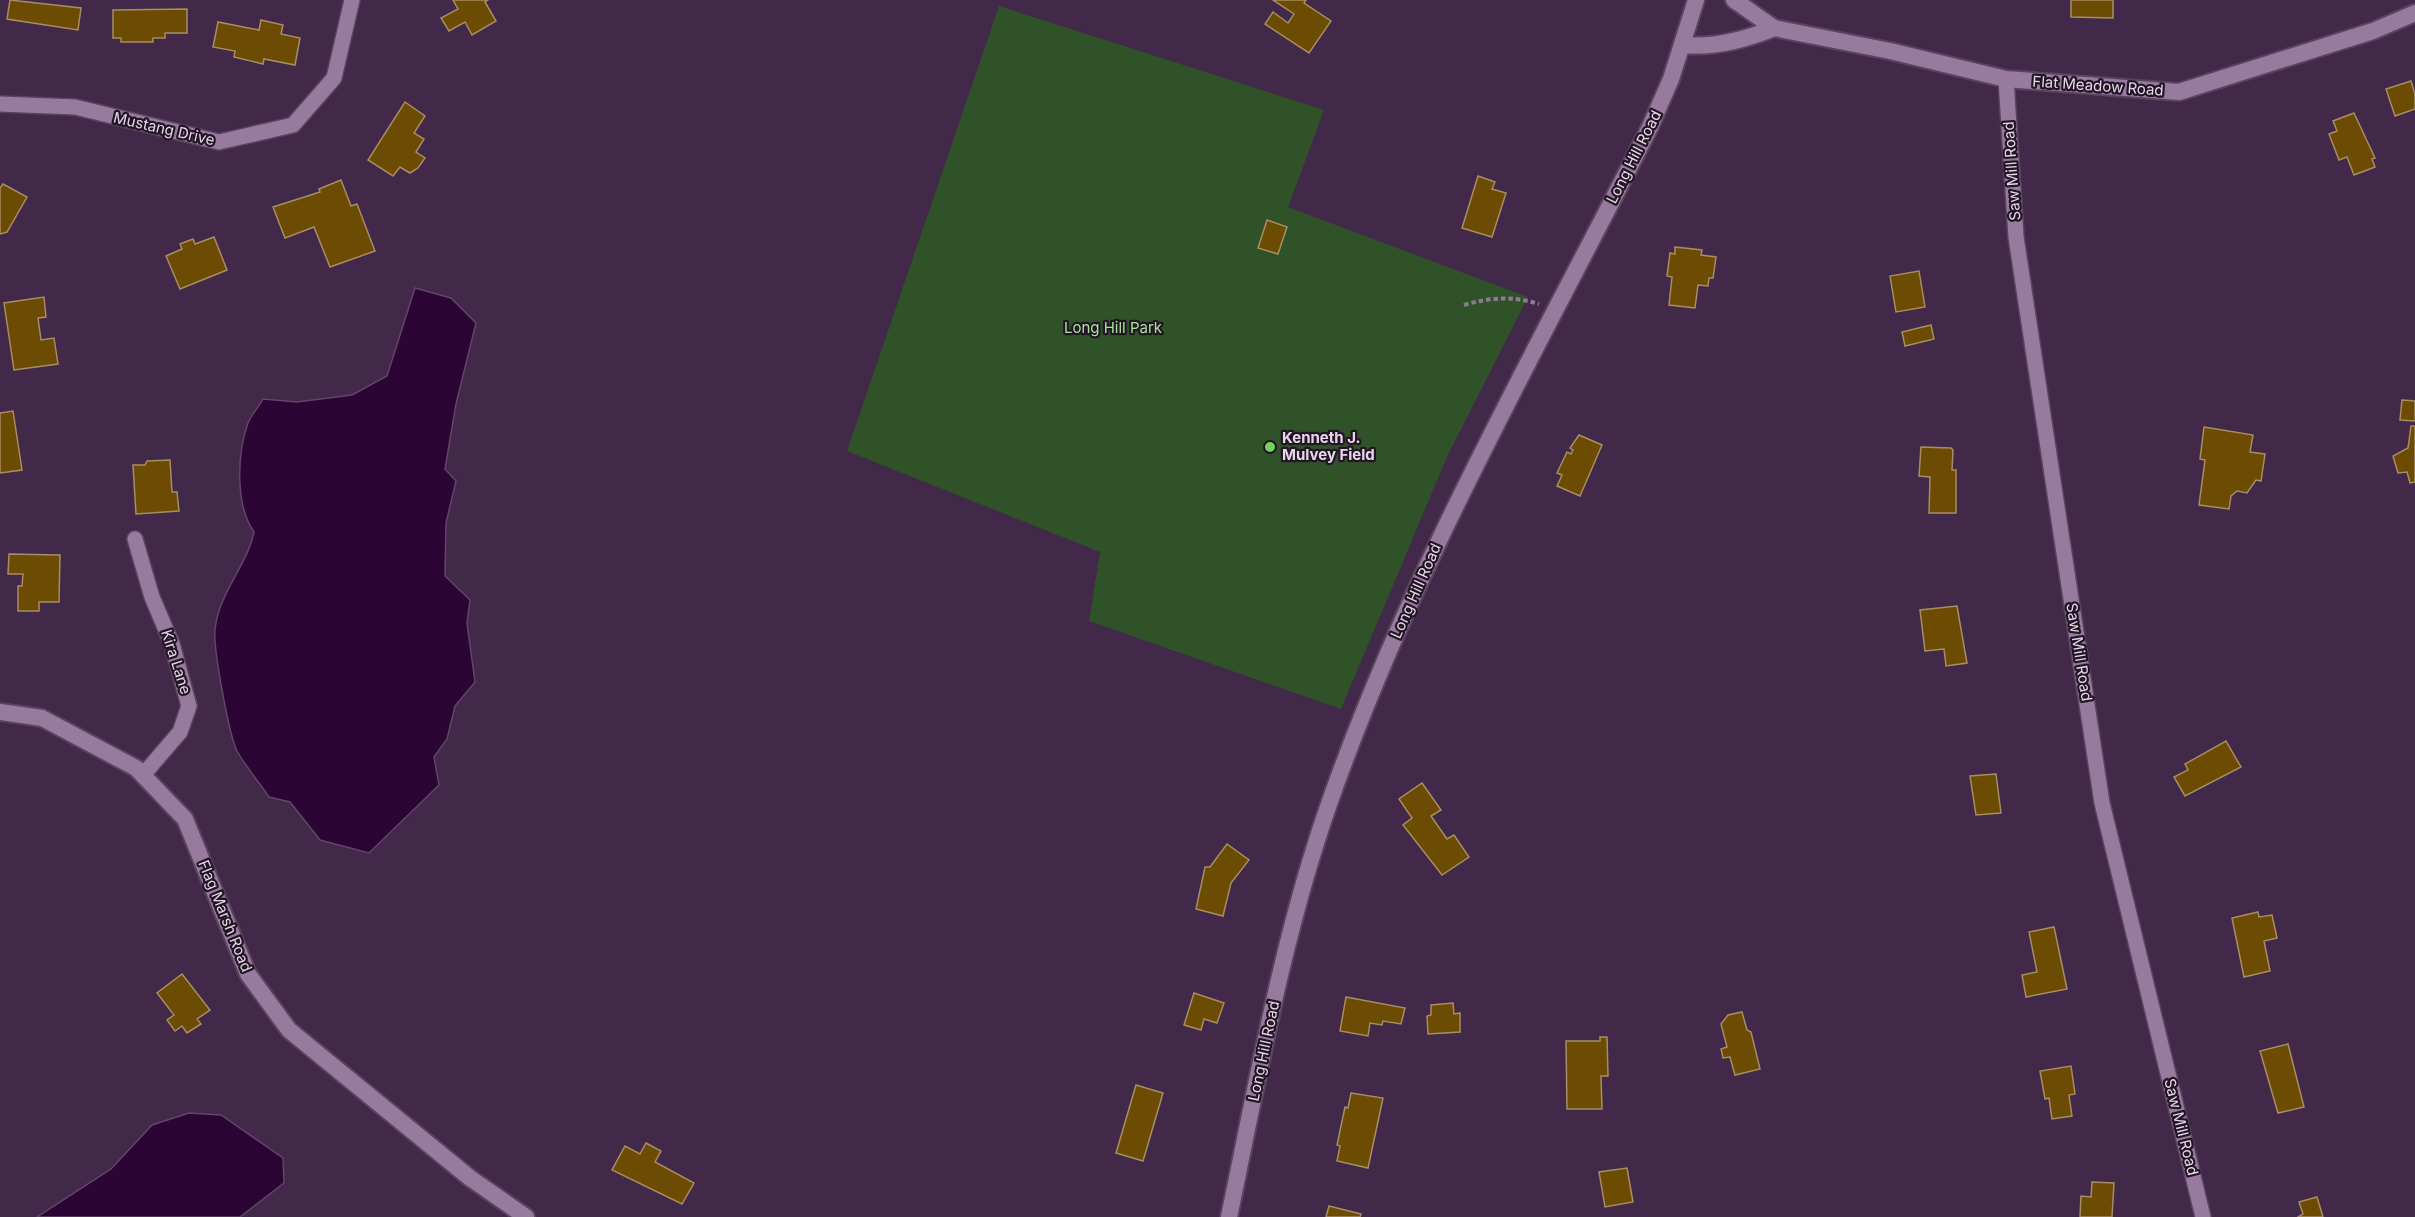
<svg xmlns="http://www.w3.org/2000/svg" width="2415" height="1217" viewBox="0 0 2415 1217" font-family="Inter,sans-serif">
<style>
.green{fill:#305228}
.water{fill:#2b0533;stroke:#63446a;stroke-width:1.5}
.building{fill:#6c4c02;stroke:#a78d63;stroke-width:1.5}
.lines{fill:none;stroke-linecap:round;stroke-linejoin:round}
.minor-casing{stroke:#5a435f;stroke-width:18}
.tertiary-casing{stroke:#5a435f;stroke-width:20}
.path{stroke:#8f7994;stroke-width:4;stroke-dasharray:4.5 3;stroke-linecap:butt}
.minor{stroke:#987a9f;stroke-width:15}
.tertiary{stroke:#987a9f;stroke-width:16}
.poi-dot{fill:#73d25c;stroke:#221625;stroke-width:2}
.labels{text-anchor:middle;stroke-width:4.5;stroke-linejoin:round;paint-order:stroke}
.street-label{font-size:15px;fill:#e7d6ea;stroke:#221625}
.park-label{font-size:15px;fill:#a5e397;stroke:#221625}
.poi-label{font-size:15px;font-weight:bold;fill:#e7d6ea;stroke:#221625;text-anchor:start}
</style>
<rect width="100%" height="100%" fill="#422849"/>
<path class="green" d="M999 6 1324 110 1288 207 1528 297 1447 457 1341 709 1089 621 1100 552 847 451Z"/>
<g class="water">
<path d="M415 288 451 298 476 323 456 404 445 469 456 481 446 523 445 576 470 600 467 623 475 682 455 706 447 739 434 757 439 785 369 853 320 840 290 802 269 797C259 782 246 767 237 751 229 735 213 648 215 630 218 594 247 566 254 532 235 505 237 454 248 423 251 415 259 407 263 399L297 402 352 395 387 376Z"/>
<path d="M189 1113 221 1115 283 1158 284 1183 240 1217H37L111 1169 152 1125Z"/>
</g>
<g class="building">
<path d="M10 0 81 8 78 30 7 19Z"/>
<path d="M453 0H488L485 2 496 21 472 35 465 22 449 31 441 18 458 9Z"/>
<path d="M1273 0H1306L1304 3 1331 21 1309 53 1265 24 1273 12 1288 23 1294 14Z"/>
<path d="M2071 0H2113V18L2071 17Z"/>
<path d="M187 9V33H165V38H153V42H121V38H113V10Z"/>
<path d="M261 20 283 25 281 34 300 38 295 65 264 59 263 64 234 57 235 51 213 47 218 22 259 30Z"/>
<path d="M2411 81 2415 94V109L2395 116 2386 89Z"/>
<path d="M405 102 425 116 414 133 424 139 416 152 425 158 418 168 410 173 400 167 393 176 368 160Z"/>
<path d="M2354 113 2375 158 2372 159 2375 167 2354 175 2347 157 2339 160 2329 134 2337 131 2333 121Z"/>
<path d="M1478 176 1495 182 1492 189 1506 193 1492 237 1462 228Z"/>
<path d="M341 180 351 206 357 204 375 251 330 267 314 227 285 238 273 207 320 192 319 189Z"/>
<path d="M3 184 27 197 7 232 0 234V188Z"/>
<path d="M1267 220 1287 227 1278 254 1258 248Z"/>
<path d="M214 237 227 270 180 289 166 256 182 249 180 244 193 239 195 244Z"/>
<path d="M1675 247 1702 250 1701 255 1716 257 1713 278H1709L1708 286 1698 285 1695 308 1669 305 1672 277 1667 276 1670 253 1675 254Z"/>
<path d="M1919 271 1925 307 1896 312 1890 276Z"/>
<path d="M44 297 46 317 38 318 41 340 54 338 58 364 14 370 4 303Z"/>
<path d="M1931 325 1934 339 1905 346 1902 332Z"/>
<path d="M2402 400 2415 401V421L2400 420Z"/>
<path d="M13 411 22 470 0 473V413Z"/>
<path d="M2411 426H2415V482L2410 483 2407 472 2398 473 2393 456 2408 448Z"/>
<path d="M2204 427 2253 435 2250 452 2265 454 2261 481 2256 480 2247 493 2237 491 2231 496 2229 509 2199 505 2205 460 2200 459Z"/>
<path d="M1579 435 1602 445 1580 496 1557 486 1562 475 1557 473 1567 452 1571 454 1573 450 1570 448Z"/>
<path d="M1921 447 1951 448 1953 450 1952 470H1956V513H1929L1930 477 1919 476Z"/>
<path d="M170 460 172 492H177L179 511 136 514 133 465H145L147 461Z"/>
<path d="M9 554 60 555 59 602H39V611H18V586H22L23 574H8Z"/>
<path d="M1957 606 1967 663 1946 666 1944 649 1925 651 1920 610Z"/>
<path d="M2226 741 2241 767 2185 796 2174 777 2188 770 2185 764Z"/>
<path d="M1996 774 2001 813 1976 815 1970 776Z"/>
<path d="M1422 783 1441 810 1431 816 1447 839 1454 835 1469 857 1442 875 1403 825 1412 818 1399 799Z"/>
<path d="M1227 844 1249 860 1231 883 1223 916 1196 909 1205 867H1210Z"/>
<path d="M2258 912 2259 917 2272 915 2277 938 2264 941 2270 971 2244 977 2232 918Z"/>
<path d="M2054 927 2067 989 2026 997 2022 975 2037 972 2029 932Z"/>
<path d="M182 974 210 1010 197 1019 201 1024 187 1033 182 1026 175 1031 167 1020 174 1015 157 993Z"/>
<path d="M1194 993 1224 1003 1217 1023 1204 1019 1201 1030 1184 1025Z"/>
<path d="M1346 997 1405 1008 1401 1024 1383 1021 1382 1025 1370 1023 1368 1036 1340 1031Z"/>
<path d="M1453 1003 1454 1014 1460 1013V1032L1428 1034 1427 1016 1431 1015V1005Z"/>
<path d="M1742 1012 1747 1030 1751 1032 1760 1069 1735 1075 1730 1057 1723 1058 1721 1049 1727 1047 1721 1024 1728 1015Z"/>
<path d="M1600 1037H1607L1608 1076H1601L1602 1109H1567L1566 1041H1600Z"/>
<path d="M2288 1044 2304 1107 2278 1113 2260 1051Z"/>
<path d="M2071 1066 2075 1094 2069 1095 2072 1116 2052 1119 2049 1098 2045 1099 2040 1071Z"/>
<path d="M1136 1085 1163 1093 1143 1161 1116 1153Z"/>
<path d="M1351 1093 1383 1098 1368 1168 1337 1161 1340 1146 1337 1145 1345 1107 1348 1108Z"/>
<path d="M646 1143 661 1151 655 1162 694 1183 682 1204 612 1170 625 1146 640 1154Z"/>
<path d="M1627 1168 1633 1202 1605 1207 1599 1172Z"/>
<path d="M2092 1182 2114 1183 2112 1217H2080L2081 1196 2091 1197Z"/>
<path d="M2317 1197 2323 1217H2298L2303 1214 2299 1202Z"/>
<path d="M1329 1206 1361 1214 1360 1217H1326Z"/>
</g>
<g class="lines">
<g class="minor-casing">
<g id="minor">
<path d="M2006 79 2016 237 2102 803 2203 1217"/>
<path d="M0 104 75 107 219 142 293 125 334 78 352 0"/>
<path d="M135 539 152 597 172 644 189 706 180 732 143 775"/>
</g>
</g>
<g class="tertiary-casing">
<g id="tertiary">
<path d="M1734 0 1774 28 1890 51 2006 79 2179 92 2373 31 2415 13"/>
<path d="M1683 45C1715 48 1745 40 1774 28"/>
<path d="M0 712 42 718 136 768 185 819 248 974 289 1030 470 1178 526 1217"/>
<path d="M1229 1217C1258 1079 1282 938 1329 804 1412 567 1537 350 1650 127L1671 79 1696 0"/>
</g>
</g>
<path class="path" d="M1464 305C1491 297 1513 296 1539 304"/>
<use href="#minor" class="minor"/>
<use href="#tertiary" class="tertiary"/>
</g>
<circle class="poi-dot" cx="1270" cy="447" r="6"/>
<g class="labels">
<g class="street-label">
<text transform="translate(2098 86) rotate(4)" y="5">Flat Meadow Road</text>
<text transform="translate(164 129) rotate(13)" y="5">Mustang Drive</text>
<text transform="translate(1634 157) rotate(-63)" y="5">Long Hill Road</text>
<text transform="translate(2012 171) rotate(-94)" y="5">Saw Mill Road</text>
<text transform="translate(1416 591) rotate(-66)" y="5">Long Hill Road</text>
<text transform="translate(2079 652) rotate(81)" y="5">Saw Mill Road</text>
<text transform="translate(176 662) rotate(72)" y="5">Kira Lane</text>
<text transform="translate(225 916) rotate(68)" y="5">Flag Marsh Road</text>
<text transform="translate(1264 1051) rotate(-78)" y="5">Long Hill Road</text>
<text transform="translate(2181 1127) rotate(76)" y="5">Saw Mill Road</text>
</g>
<g class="park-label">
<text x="1113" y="333">Long Hill Park</text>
</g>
<g class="poi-label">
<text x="1282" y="443">Kenneth J.<tspan x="1282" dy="17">Mulvey Field</tspan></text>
</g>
</g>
</svg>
